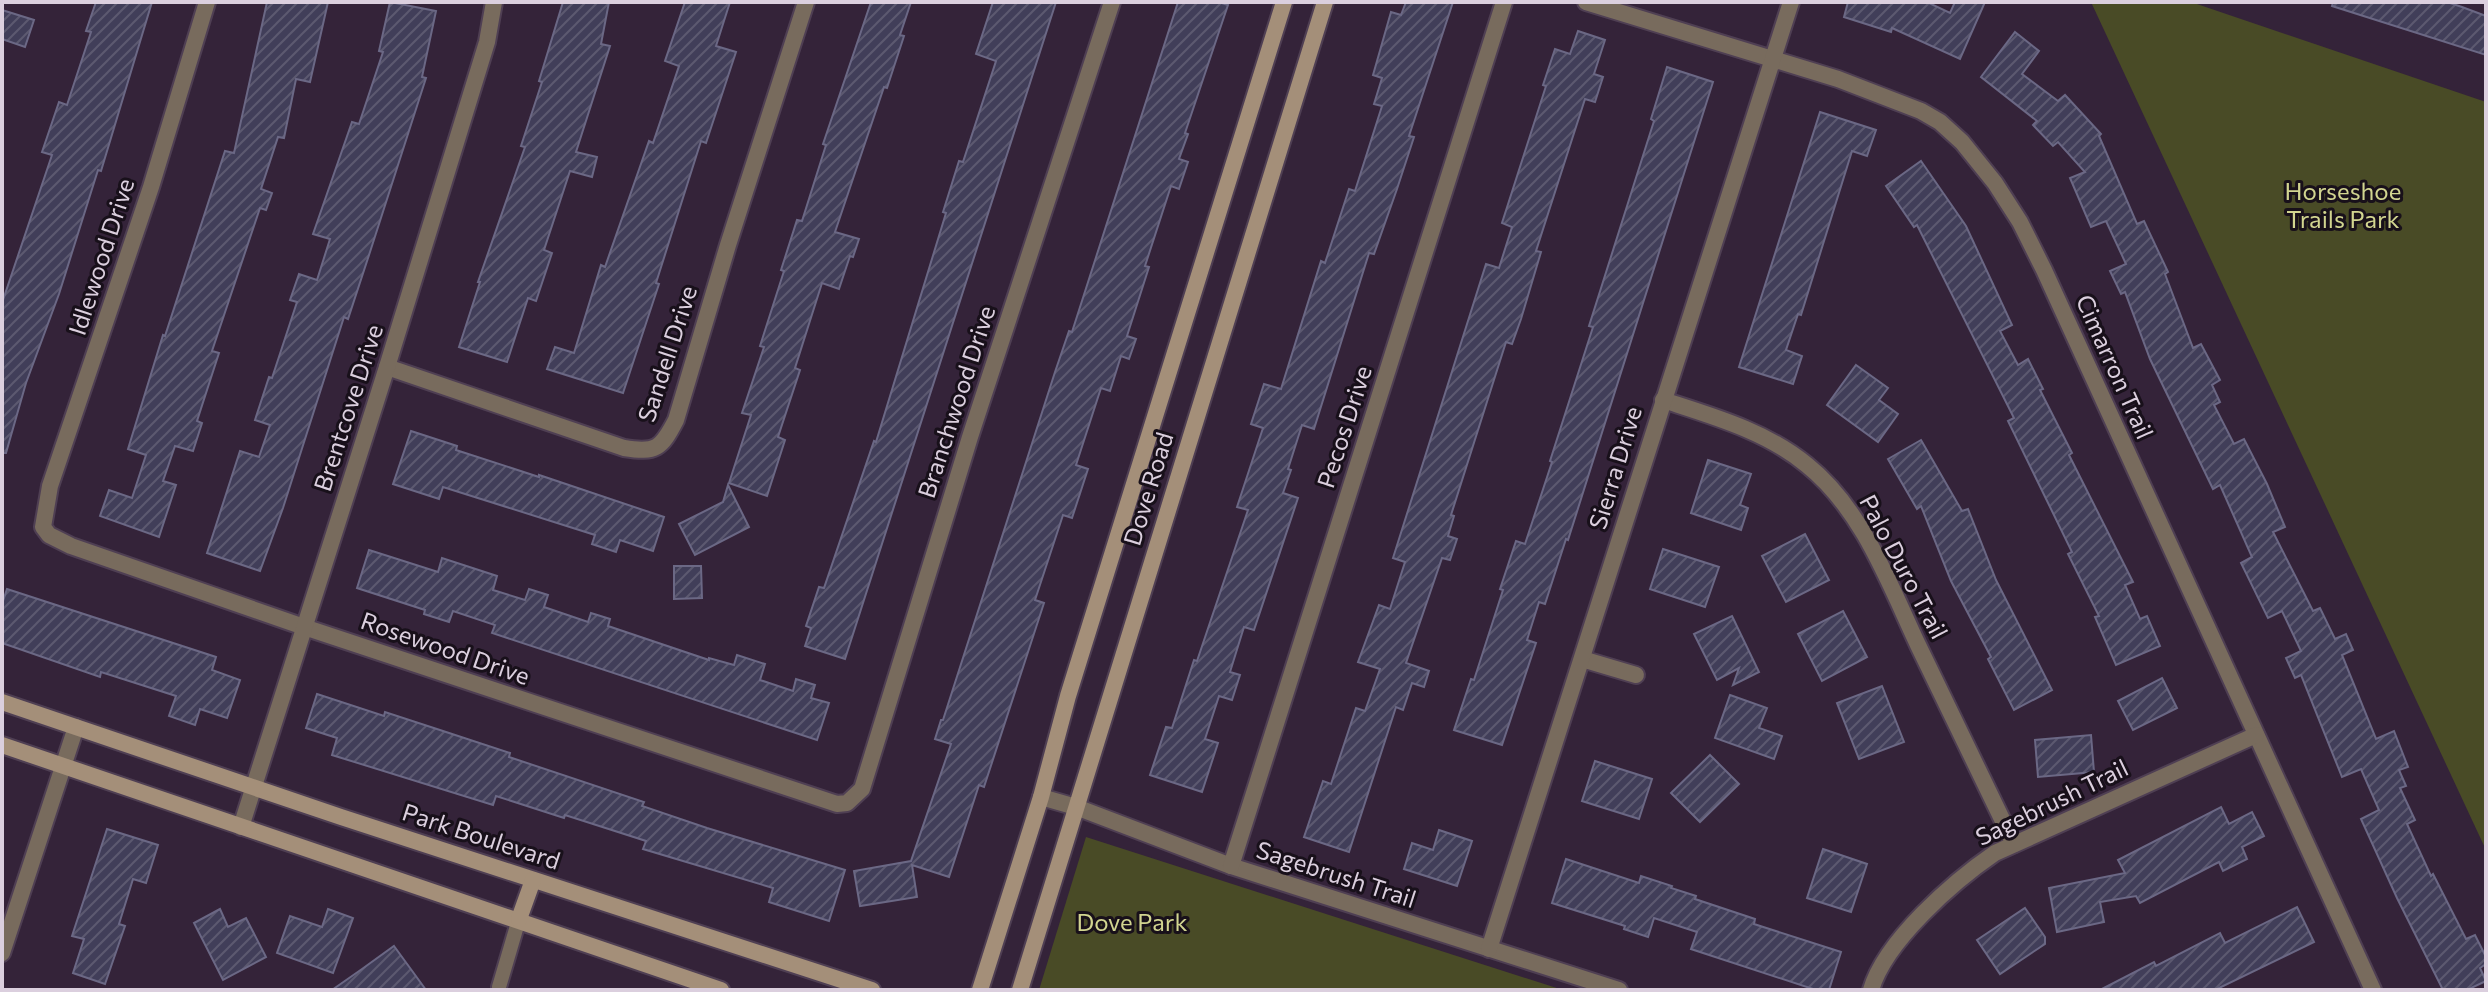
<svg xmlns="http://www.w3.org/2000/svg" width="2488" height="992" viewBox="0 0 2488 992" font-family="Commissioner,sans-serif">
<style>
.green{fill:#494b26}
.building{fill:url(#building-hatch);stroke:#6b6885;stroke-width:2}
.lines{fill:none;stroke-linecap:round;stroke-linejoin:round}
.lane-casing{stroke:#4f3f53;stroke-width:18}
.street-casing{stroke:#4f3f53;stroke-width:20}
.secondary-casing{stroke:#4f3f53;stroke-width:20}
.lane{stroke:#786b5d;stroke-width:14}
.street{stroke:#786b5d;stroke-width:16}
.secondary{stroke:#a48f79;stroke-width:16}
.labels{text-anchor:middle;stroke-width:6;stroke-linejoin:round;paint-order:stroke}
.park-label{font-size:24px;fill:#d2d590;stroke:#18101a}
.street-label{font-size:24px;fill:#dbcfde;stroke:#18101a}
</style>
<defs>
<pattern id="building-hatch" width="6" height="6" patternUnits="userSpaceOnUse" patternTransform="scale(2)"><rect width="6" height="6" fill="#413e59"/><path d="M-1 1l2-2M0 6l6-6M5 7l2-2" fill="none" stroke="#5c5970"/></pattern>
</defs>
<rect width="100%" height="100%" fill="#342339"/>
<g class="green">
<path d="M2091 2H2191L2486 102V850Z"/>
<path d="M1086 837 1563 990H1039Z"/>
</g>
<g class="building">
<path d="M96 2H152L101 171 98 170 59 294 26 383 6 453H2V303L52 155 42 152 59 102 67 105 91 32 86 31Z"/>
<path d="M267 2H328L310 82 296 79 284 138 278 137 261 189 272 193 266 210 260 208 212 351 219 353 197 421 202 423 193 451 175 446 163 481 176 485 159 537 100 516 109 490 132 498 146 455 128 449 163 335 165 336 225 151 234 153Z"/>
<path d="M390 2 436 11 422 77 426 78 370 252 348 319 344 317 283 508 260 571 207 553 240 451 259 457 270 425 255 420 269 377 272 378 297 302 290 300 299 274 317 280 330 239 313 234 352 122 359 124 383 52 379 51Z"/>
<path d="M563 2H609L601 44 610 46 576 152 597 157 592 177 570 171 544 250 552 253 536 301 528 298 507 362 459 347 480 282H478L525 147 521 146 542 82 539 81Z"/>
<path d="M685 2H730L716 46 736 52 706 143 701 141 656 283 659 284 623 393 547 369 555 347 574 353 601 265 605 267 649 141 653 143 679 66 665 61Z"/>
<path d="M871 2H911L900 35 904 36 887 88 884 87 835 232 859 239 853 257 850 256 839 289 822 283 795 368 800 370 778 437 785 440 767 496 729 483 751 415 742 413 764 347 760 346 784 271 781 270 797 220 802 221 826 145 823 144Z"/>
<path d="M993 2H1056L845 659 805 646 811 628 806 626 819 587 824 588 874 441 876 442 946 213 943 212 959 161 963 162 996 61 976 54Z"/>
<path d="M1178 2H1218L1228 5 1185 133 1188 134 1179 159 1188 162 1179 189 1171 186 1145 266 1149 267 1127 336 1136 339 1129 359 1121 356 1110 391 1101 388 1076 465 1088 469 1072 518 1063 515 1035 600 1044 603 984 787 979 785 949 877 912 865 917 897 860 906 854 871 911 861 951 744 935 739 941 720H943L1055 372 1069 331 1072 332Z"/>
<path d="M1406 2H1453L1409 136 1414 137 1397 189 1374 254 1369 253 1314 429 1302 425 1288 469 1291 470 1283 493 1298 498 1254 630 1244 627 1230 672 1240 675 1232 700 1219 696 1205 739 1218 743 1202 792 1150 775 1166 727 1172 728 1194 660 1197 661 1248 510 1237 507 1263 428 1251 424 1264 384 1281 389 1321 261 1325 263 1349 189 1355 191 1382 106 1374 104 1382 78 1373 75 1391 12 1401 15Z"/>
<path d="M1848 2H1927L1950 13 1955 2H1985L1960 59 1892 28 1891 32 1844 17Z"/>
<path d="M2333 2H2447L2462 7 2486 16V55L2332 6Z"/>
<path d="M2 10 34 20 25 47 2 39Z"/>
<path d="M1578 31 1605 40 1594 74 1603 77 1595 102 1585 99 1536 251 1541 252 1521 319 1512 344 1506 342 1451 515 1454 516 1448 536 1457 539 1450 560 1442 558 1406 663 1429 671 1424 687 1412 683 1403 710 1396 707 1349 852 1304 837 1323 781 1331 784 1356 708 1365 711 1380 669 1358 662 1379 605 1390 609 1405 562 1393 558 1486 264 1499 268 1512 227 1502 223 1546 86 1543 85 1555 49 1570 54Z"/>
<path d="M2015 32 2039 51 2022 74 2058 101 2065 95 2101 134 2099 136 2137 224 2144 221 2168 272 2165 274 2193 348 2201 344 2220 380 2212 385 2220 402 2214 405 2234 444 2244 439 2267 484 2285 527 2273 532 2313 611 2320 608 2335 639 2346 634 2353 650 2342 655 2376 739 2394 731 2408 767 2399 770 2406 786 2400 788 2415 820 2407 824 2431 876 2433 874 2466 939 2475 935 2486 957V964L2480 968 2486 981 2467 990H2443L2397 898 2361 819 2379 810 2361 769 2342 777 2301 675 2295 678 2286 658 2301 651 2282 611 2268 618 2241 563 2252 557 2220 485 2213 489 2150 359 2125 292 2121 294 2110 271 2126 264 2106 221 2091 227 2070 178 2085 172 2058 142 2053 146 2033 125 2037 121 1981 77Z"/>
<path d="M1667 67 1713 82 1568 540 1566 539 1545 604 1539 602 1527 640 1536 643 1502 745 1454 730 1471 679 1474 680 1503 590 1500 589 1516 541 1525 544 1552 462 1550 461 1593 327 1589 326 1654 121 1651 119Z"/>
<path d="M1820 112 1876 130 1867 156 1852 151 1801 315 1798 314 1786 350 1802 356 1793 384 1739 367Z"/>
<path d="M1921 161 1966 226 2012 325 2000 331 2018 365 2028 359 2043 389 2040 390 2072 453 2069 455 2133 582 2125 585 2140 619 2147 616 2160 646 2116 665 2095 617 2099 616 2068 554 2072 552 2008 421 2014 418 1917 225 1914 227 1886 186Z"/>
<path d="M1856 365 1888 388 1879 400 1898 414 1878 442 1827 405Z"/>
<path d="M411 431 457 446 456 450 539 477V475L664 517 653 551 620 540 616 552 592 544 595 535 443 487 439 499 393 484Z"/>
<path d="M1921 440 1962 511 1968 509 1996 580 2052 690 2014 710 1988 659 1991 657 1951 581 1921 506 1917 509 1888 459Z"/>
<path d="M1708 460 1751 474 1740 505 1748 508 1741 530 1691 513Z"/>
<path d="M728 485 749 527 695 555 679 524 723 502Z"/>
<path d="M1805 534 1829 580 1786 602 1762 556Z"/>
<path d="M1663 549 1719 567 1705 607 1650 589Z"/>
<path d="M369 550 438 572 442 558 497 576 493 590 525 600 529 589 548 595 544 607 588 622 591 613 610 619 608 626 709 660V658L734 665 737 655 765 664 760 680 793 691 796 679 815 685 811 698 829 703 817 740 492 633 495 625 453 611 449 622 424 614 425 610 357 588Z"/>
<path d="M674 566H701L702 598 674 599Z"/>
<path d="M7 589 216 657 212 670 240 680 227 718 200 709 195 725 169 716 176 696 101 672 100 677 2 643V604Z"/>
<path d="M1843 611 1867 657 1822 681 1798 634Z"/>
<path d="M1732 616 1759 672 1733 685 1739 668 1717 680 1694 634Z"/>
<path d="M2162 678 2177 708 2133 730 2118 701Z"/>
<path d="M1882 686 1904 742 1859 759 1837 703Z"/>
<path d="M317 694 384 716 385 712 443 731 510 753 509 757 644 802 642 806 707 828 845 870 829 921 769 902 773 888 643 849 646 841 565 815 564 818 496 796 493 805 332 755 337 738 306 728Z"/>
<path d="M1730 695 1767 708 1759 728 1782 736 1774 759 1715 738Z"/>
<path d="M2091 735 2094 772 2038 777 2035 740Z"/>
<path d="M1710 755 1739 784 1700 822 1671 793Z"/>
<path d="M1595 761 1652 779 1639 819 1582 801Z"/>
<path d="M2221 807 2229 824 2252 812 2264 836 2242 847 2247 859 2223 871 2219 862 2140 903 2136 896 2100 902 2104 922 2057 932 2049 888 2125 873 2118 860Z"/>
<path d="M107 829 158 845 146 883 133 879 119 924 125 926 105 984 73 973 84 939 72 936Z"/>
<path d="M1439 830 1472 841 1457 886 1404 869 1412 843 1433 850Z"/>
<path d="M1823 849 1867 864 1851 912 1807 898Z"/>
<path d="M1566 859 1639 883 1641 876 1672 886 1671 888 1696 896 1695 899 1755 919 1754 924 1841 952 1829 990H1816L1691 949 1697 932 1654 918 1648 937 1624 929 1625 926 1552 903Z"/>
<path d="M2297 907 2314 942 2215 990H2100L2154 962 2156 966 2220 933 2225 943Z"/>
<path d="M2025 908 2045 937V944L2000 974 1977 940Z"/>
<path d="M220 909 228 927 246 918 266 957 223 980 194 923Z"/>
<path d="M328 909 353 918 333 973 277 953 290 916 322 927Z"/>
<path d="M394 946 426 990H332L362 969Z"/>
</g>
<g class="lines">
<g class="lane-casing">
<path id="lane" d="M499 987 519 919"/>
</g>
<g class="street-casing">
<g id="street">
<path d="M207 2 151 187 50 486 43 527 49 535 71 546 304 627 837 804 847 803 862 789 970 437 1112 2"/>
<path d="M1586 2 1838 79 1921 111 1940 122 1962 142 1995 183 2020 222 2044 270 2373 990"/>
<path d="M387 367 624 448C656 453 661 449 676 420L728 245 806 2"/>
<path d="M1663 400C1712 416 1766 431 1807 465 1862 509 1889 583 1918 645 1950 711 1982 778 2014 844"/>
<path d="M1582 659 1636 675"/>
<path d="M1041 797 1076 807 1231 866 1619 990"/>
<path d="M241 827 387 367 487 42 494 2"/>
<path d="M1231 866 1504 2"/>
<path d="M1489 949 1791 2"/>
<path d="M2 953 76 727"/>
<path d="M1871 990C1885 941 1954 881 1995 853L2256 735"/>
</g>
</g>
<g class="secondary-casing">
<g id="secondary">
<path d="M2 702 341 817 872 990"/>
<path d="M2 745 721 990"/>
<path d="M519 919 533 880"/>
<path d="M980 990 1041 797 1068 696 1284 2"/>
<path d="M1020 990 1325 2"/>
</g>
</g>
<use href="#lane" class="lane"/>
<use href="#street" class="street"/>
<use href="#secondary" class="secondary"/>
</g>
<g class="labels">
<g class="park-label">
<text x="2343" y="200">Horseshoe<tspan x="2343" dy="28">Trails Park</tspan></text>
<text x="1132" y="931">Dove Park</text>
</g>
<g class="street-label">
<text transform="translate(102 257) rotate(-72)" y="8">Idlewood Drive</text>
<text transform="translate(668 354) rotate(-72)" y="8">Sandell Drive</text>
<text transform="translate(2114 367) rotate(66)" y="8">Cimarron Trail</text>
<text transform="translate(957 402) rotate(-72)" y="8">Branchwood Drive</text>
<text transform="translate(349 408) rotate(-72)" y="8">Brentcove Drive</text>
<text transform="translate(1345 427) rotate(-72)" y="8">Pecos Drive</text>
<text transform="translate(1616 468) rotate(-73)" y="8">Sierra Drive</text>
<text transform="translate(1149 489) rotate(-73)" y="8">Dove Road</text>
<text transform="translate(1903 567) rotate(62)" y="8">Palo Duro Trail</text>
<text transform="translate(445 649) rotate(19)" y="8">Rosewood Drive</text>
<text transform="translate(2052 803) rotate(-26)" y="8">Sagebrush Trail</text>
<text transform="translate(481 837) rotate(18)" y="8">Park Boulevard</text>
<text transform="translate(1336 875) rotate(18)" y="8">Sagebrush Trail</text>
</g>
</g>
<rect width="2488" height="992" fill="none" stroke="#dbcfde" stroke-width="8"/>
</svg>
